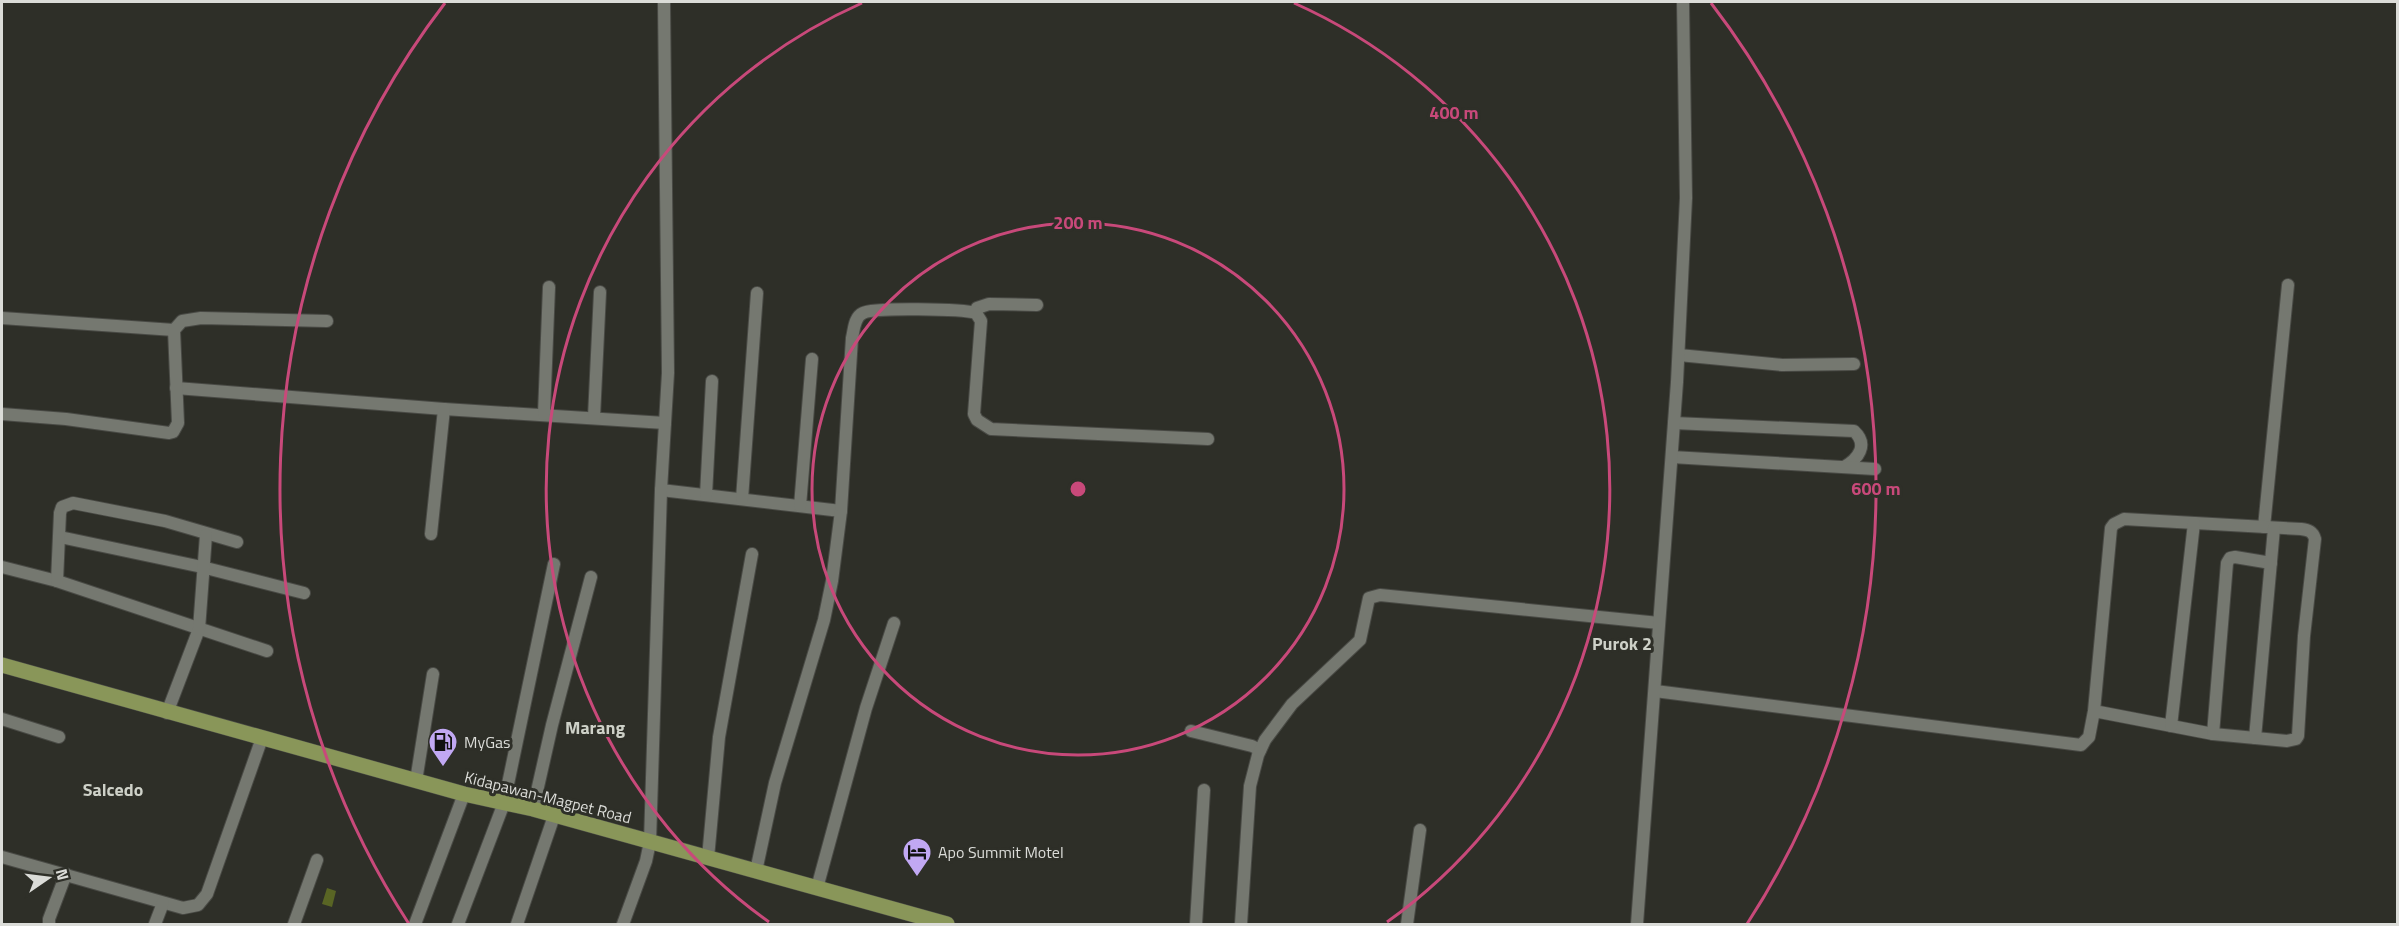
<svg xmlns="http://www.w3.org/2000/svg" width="2399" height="926" viewBox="0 0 2399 926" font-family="'Titillium Web',sans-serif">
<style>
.water{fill:#596524}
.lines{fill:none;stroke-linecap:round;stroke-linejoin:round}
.minor-casing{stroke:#494a45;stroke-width:14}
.major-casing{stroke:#494a45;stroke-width:16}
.minor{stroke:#757870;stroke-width:12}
.major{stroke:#899659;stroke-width:15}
.ring{fill:none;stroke:#c8497a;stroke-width:3}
.labels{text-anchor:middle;stroke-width:6;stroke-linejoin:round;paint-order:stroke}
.poi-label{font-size:16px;fill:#dbdcd8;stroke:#2e2f28;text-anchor:start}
.street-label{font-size:16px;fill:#dbdcd8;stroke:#2e2f28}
.neighbourhood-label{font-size:18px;font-weight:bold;fill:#ced1c8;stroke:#2e2f28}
.centre{fill:#c8497a;stroke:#2e2f28;stroke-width:3}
.ring-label{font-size:18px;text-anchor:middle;font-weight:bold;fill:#c8497a;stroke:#2e2f28;stroke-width:6;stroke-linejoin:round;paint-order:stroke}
</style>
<rect width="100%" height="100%" fill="#2e2f28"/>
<path class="water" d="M327 888 336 891 332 907 322 904Z"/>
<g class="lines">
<g class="minor-casing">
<g id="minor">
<path d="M976 313 977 308 989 304 1037 305"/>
<path d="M2 318 174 330"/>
<path d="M1679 355 1782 365 1854 364"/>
<path d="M176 388 444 409 665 423"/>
<path d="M2 414 66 419 169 433 173 432 178 423 174 330 182 321 201 318 327 321"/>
<path d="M544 414 549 287"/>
<path d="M594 417 600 292"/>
<path d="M1674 423 1854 431C1869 445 1858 459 1844 467"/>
<path d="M1672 457 1875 469"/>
<path d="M661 490 841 511"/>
<path d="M706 495 712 381"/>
<path d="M742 499 757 293"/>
<path d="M800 506 812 359"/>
<path d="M2264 527 2288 285"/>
<path d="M431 534 444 409"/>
<path d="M60 537 202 567 304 593"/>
<path d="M2 567 57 581 267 651"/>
<path d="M57 581 60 513 62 507 73 503 165 521 237 542"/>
<path d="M1655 691 2081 745 2089 737 2094 711 2111 528 2114 524 2124 519 2301 529C2308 530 2313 531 2315 539L2304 636 2298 736 2296 739 2287 741 2213 734 2094 711"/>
<path d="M167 713 199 629 206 535"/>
<path d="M2 719 59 737"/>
<path d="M2171 726 2194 523"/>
<path d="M1191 731 1252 746 1260 750"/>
<path d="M2213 734 2227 563 2230 558 2235 557 2271 563"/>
<path d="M2255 738 2274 528"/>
<path d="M416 781 433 674"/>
<path d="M533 809 552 725 591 577"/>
<path d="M2 857 183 908 198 905 207 894 262 738"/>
<path d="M708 858 719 737 752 554"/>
<path d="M756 871 775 783 824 620 832 581 841 511 852 338C854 330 854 317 863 313 873 307 963 309 976 313L981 321 974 414 977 420 991 429 1208 439"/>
<path d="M817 888 866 708 894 623"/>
<path d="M49 924V919L66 874"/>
<path d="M155 924 163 903"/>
<path d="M294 924 317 860"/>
<path d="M415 924 464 794"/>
<path d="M458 924 504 803 554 564"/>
<path d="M517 924 554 816"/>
<path d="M623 924 646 861 650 842 661 490 668 373 664 2"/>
<path d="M1196 924 1204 790"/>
<path d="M1241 924 1250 786 1258 755 1265 740 1292 704 1360 640 1369 598 1380 595 1659 623"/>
<path d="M1407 924 1420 830"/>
<path d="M1637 924 1677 382 1686 198 1683 2"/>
</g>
</g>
<g class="major-casing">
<path id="major" d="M2 665 464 794 533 809 947 924"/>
</g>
<use href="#minor" class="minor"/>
<use href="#major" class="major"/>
</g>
<g class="ring">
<circle cx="1078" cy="489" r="266"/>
<path d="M769 922A532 532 0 0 1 862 3M1294 3A532 532 0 0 1 1387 922"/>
<path d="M409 924A798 798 0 0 1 445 3M1711 3A798 798 0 0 1 1747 924"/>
</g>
<defs>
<g id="fuel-pin" transform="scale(1.5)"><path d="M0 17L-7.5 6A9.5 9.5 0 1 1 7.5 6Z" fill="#c1a8f3" stroke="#2e2f28"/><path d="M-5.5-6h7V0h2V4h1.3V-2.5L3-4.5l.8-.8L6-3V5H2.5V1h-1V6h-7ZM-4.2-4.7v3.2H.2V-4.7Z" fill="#111"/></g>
<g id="hotel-pin" transform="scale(1.5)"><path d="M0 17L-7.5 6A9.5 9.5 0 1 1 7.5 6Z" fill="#c1a8f3" stroke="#2e2f28"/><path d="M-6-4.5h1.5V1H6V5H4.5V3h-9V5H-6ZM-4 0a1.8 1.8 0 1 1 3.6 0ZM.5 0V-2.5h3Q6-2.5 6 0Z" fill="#111"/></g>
</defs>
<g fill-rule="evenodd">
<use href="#fuel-pin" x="443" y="742"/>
<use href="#hotel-pin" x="917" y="852"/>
</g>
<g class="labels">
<g class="poi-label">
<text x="464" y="748">MyGas</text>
<text x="938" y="858">Apo Summit Motel</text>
</g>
<g class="street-label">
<text transform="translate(548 797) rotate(14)" y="6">Kidapawan-Magpet Road</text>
</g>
<g class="neighbourhood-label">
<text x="1622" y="650">Purok 2</text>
<text x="595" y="734">Marang</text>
<text x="113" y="796">Salcedo</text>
</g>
</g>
<circle cx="1078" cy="489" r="9" class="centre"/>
<g class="ring-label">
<text x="1454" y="119">400 m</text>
<text x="1078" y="229">200 m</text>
<text x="1876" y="495">600 m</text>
</g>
<rect width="2399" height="926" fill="none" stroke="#dbdcd8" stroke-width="6"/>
<g transform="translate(48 878) rotate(76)" stroke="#2e2f28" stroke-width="4.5" paint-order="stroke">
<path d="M0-4.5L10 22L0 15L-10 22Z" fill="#dbdcd8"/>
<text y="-9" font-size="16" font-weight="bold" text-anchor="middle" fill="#dbdcd8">N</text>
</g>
</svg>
